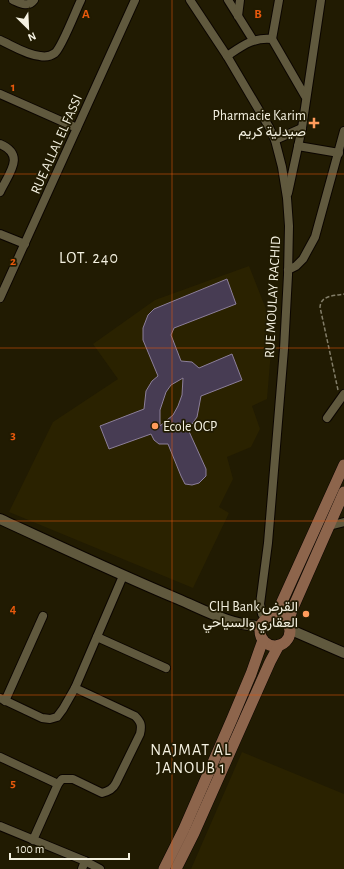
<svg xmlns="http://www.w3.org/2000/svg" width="344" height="869" viewBox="0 0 344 869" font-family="'Alegreya Sans',Vazirmatn,sans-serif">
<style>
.built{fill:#2a2200}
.building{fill:#473c53;stroke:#8c7f9a;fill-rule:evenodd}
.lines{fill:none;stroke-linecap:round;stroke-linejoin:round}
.minor-casing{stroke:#0b0500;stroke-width:10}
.tertiary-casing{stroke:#0b0500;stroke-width:12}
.secondary-casing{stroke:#0b0500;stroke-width:12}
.path{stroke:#827d68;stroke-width:1.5;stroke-dasharray:4 2;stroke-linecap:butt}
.minor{stroke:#60593e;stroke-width:8}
.tertiary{stroke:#60593e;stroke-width:10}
.secondary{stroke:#8d654c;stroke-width:11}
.grid{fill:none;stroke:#e8590c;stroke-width:1;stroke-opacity:0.55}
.poi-dot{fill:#ff9b5b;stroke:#211b02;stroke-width:1.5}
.labels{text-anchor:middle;stroke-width:3.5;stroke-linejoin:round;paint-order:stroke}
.poi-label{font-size:14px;fill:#f4f1e1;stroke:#211b02;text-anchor:end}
.street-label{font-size:14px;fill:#f4f1e1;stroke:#211b02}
.quarter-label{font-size:16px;letter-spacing:1px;fill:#f4f1e1;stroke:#211b02}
.grid-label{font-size:13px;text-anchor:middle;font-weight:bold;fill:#e8590c;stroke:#211b02;stroke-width:3.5;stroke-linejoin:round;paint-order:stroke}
</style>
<rect width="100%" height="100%" fill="#211b02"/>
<g class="built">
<path d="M249 266 273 327 267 399 252 406 260 429 251 447 227 457 233 479 219 507 229 513 193 588 9 512 53 422 118 379 93 344 155 300Z"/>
<path d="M242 752 344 794V869H191Z"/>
</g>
<path class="building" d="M227 279 236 304 174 328 171 335 181 361 192 362 199 368 232 354 242 380 201 396 197 417 192 424 187 427 206 469V476L199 483 192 485 185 484 181 476 168 444H159L154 440 151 434 109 449 100 426 144 409 146 391 152 381 158 376 143 340V328L148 315 154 309ZM183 378 182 395 178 406 173 415 160 426V410L166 392 171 385Z"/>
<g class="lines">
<g class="minor-casing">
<g id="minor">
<path d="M13 0C20 3 28 8 34 0"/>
<path d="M190 0 227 56 269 127 275 140 282 167 287 198 289 226 288 275 284 349 268 543 260 604 262 614 266 619"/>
<path d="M228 0 253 40"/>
<path d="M238 16 240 0"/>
<path d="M272 39 279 0"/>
<path d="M0 40C13 46 27 55 40 56 45 57 51 56 55 53 62 47 76 10 81 0"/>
<path d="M227 56C242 46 253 37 272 39L305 96"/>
<path d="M0 94 77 128"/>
<path d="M275 140 302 128"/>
<path d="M0 144C26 155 9 173 0 192"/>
<path d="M298 146 339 153"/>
<path d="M288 193 302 128 321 0"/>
<path d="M0 234 25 244"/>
<path d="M288 270 296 266 303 259 315 237 344 131"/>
<path d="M0 298 135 0"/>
<path d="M327 418 344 394"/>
<path d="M329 526 344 522"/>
<path d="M97 637 166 668"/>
<path d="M0 698 42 718 50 719 57 717 63 709 75 688 123 576"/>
<path d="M5 701 43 616"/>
<path d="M0 757 58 784"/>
<path d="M0 826 85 861 100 869"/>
<path d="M33 840 58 784 62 779H73L102 793C109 791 113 789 116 783L140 734C142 725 141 722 135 716L75 688"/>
<path d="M82 869 85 861"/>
</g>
</g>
<g class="tertiary-casing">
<g id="tertiary">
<path d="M0 519C59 546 118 574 178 599 204 610 232 626 261 626"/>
<path d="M291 630 344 653"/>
</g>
</g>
<g class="secondary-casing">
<g id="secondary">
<path d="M276 615 344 465"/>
<circle cx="275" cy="631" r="15"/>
<path d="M288 623 292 610 344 492"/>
<path d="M164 869 184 829 232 719 251 674 263 640"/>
<path d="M176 869 194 833 270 662 279 645"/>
</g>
</g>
<path class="path" d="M338 390 320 307C321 295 334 296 344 294"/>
<use href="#minor" class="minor"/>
<use href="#tertiary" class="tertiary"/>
<use href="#secondary" class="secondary"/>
</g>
<path class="grid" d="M172 0V869M0 174H344M0 348H344M0 521H344M0 695H344"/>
<g class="poi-dot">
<path d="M312 117h4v4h4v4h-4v4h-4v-4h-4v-4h4z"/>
<circle cx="155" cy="426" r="4"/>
<circle cx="306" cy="614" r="4"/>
</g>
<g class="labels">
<g class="poi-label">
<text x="306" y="120">Pharmacie Karim<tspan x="306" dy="16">صيدلية كريم</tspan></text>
<text x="163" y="431" text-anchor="start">Ecole OCP</text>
<text x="298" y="611">CIH Bank القرض<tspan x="298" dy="16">العقاري والسياحي</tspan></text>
</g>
<g class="street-label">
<text transform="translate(56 144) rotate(-66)" y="5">RUE ALLAL EL FASSI</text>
<text transform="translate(272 297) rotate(-87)" y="5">RUE MOULAY RACHID</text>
</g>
<g class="quarter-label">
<text x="89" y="263">LOT. 240</text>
<text x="191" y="755">NAJMAT AL<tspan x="191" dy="18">JANOUB 1</tspan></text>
</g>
</g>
<g class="grid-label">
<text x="86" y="18">A</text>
<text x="258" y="18">B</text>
<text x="13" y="91">1</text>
<text x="13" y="265">2</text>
<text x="13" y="439">3</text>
<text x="13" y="613">4</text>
<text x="13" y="787">5</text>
</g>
<g transform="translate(28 28) rotate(156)" stroke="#211b02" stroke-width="3" paint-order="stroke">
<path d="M0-3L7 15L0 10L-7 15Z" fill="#f4f1e1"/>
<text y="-6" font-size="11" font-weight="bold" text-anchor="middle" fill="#f4f1e1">N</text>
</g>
<path d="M10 853v6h119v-6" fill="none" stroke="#f4f1e1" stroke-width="2"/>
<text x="16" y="853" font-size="12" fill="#f4f1e1" stroke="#211b02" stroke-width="3" paint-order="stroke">100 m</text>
</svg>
